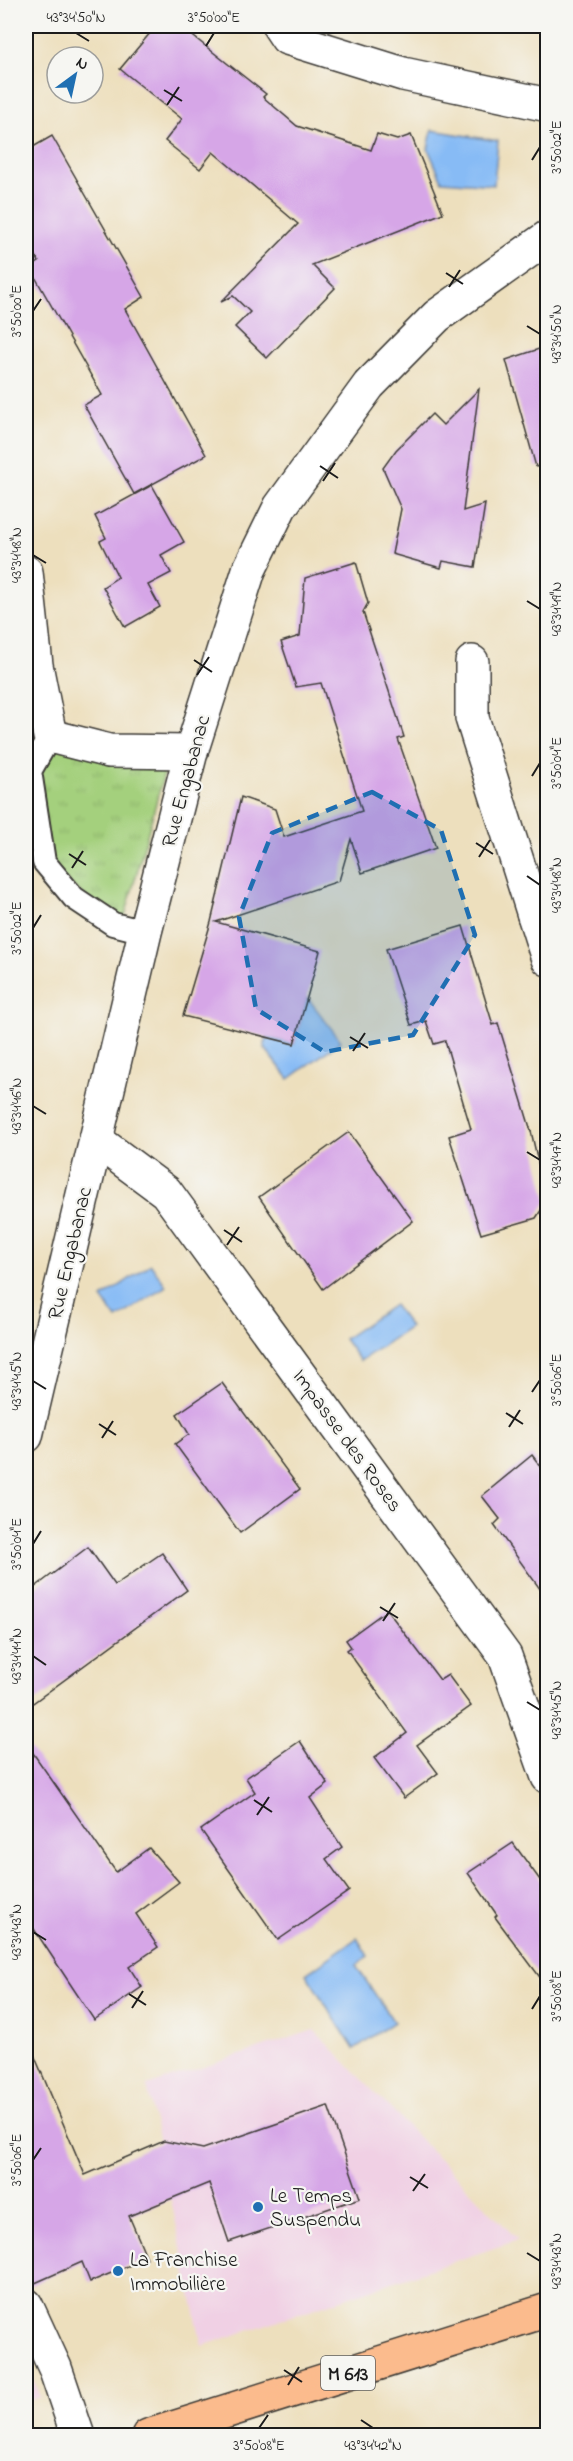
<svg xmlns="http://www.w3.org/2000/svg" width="573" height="2461" viewBox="0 0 573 2461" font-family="'Indie Flower',sans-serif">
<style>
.built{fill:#f0d0e4}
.grass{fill:url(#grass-tufts);stroke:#60764c;stroke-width:1.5}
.water{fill:#87bbf5;stroke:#526c88;stroke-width:1.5}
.building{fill:#d6a6e7}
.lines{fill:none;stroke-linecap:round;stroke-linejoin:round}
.lane-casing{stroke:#3b3934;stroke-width:26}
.street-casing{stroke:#3b3934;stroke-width:36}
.primary-casing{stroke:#3b3934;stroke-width:36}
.lane{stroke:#fff;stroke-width:22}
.street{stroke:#fff;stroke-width:33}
.primary{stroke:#fbbb8d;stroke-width:33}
.marked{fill:#1f6fb2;fill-opacity:0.2;stroke:#1f6fb2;stroke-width:4.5;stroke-dasharray:12 8;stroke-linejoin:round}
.ticks{fill:none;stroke:#1c1c1c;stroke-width:2}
.poi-dot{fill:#1f6fb2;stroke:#f6f6f2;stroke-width:2}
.labels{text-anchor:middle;stroke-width:4.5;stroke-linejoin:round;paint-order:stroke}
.shield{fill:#f6f6f2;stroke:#5d5d5c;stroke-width:1.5}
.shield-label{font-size:20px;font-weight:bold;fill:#1c1c1c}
.street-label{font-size:21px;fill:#1c1c1c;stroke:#f6f6f2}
.poi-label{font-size:21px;fill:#1c1c1c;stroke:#f6f6f2;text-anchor:start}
.neatline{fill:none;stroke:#1c1c1c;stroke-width:2}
.ticks-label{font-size:15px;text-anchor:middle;fill:#1c1c1c}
</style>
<defs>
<pattern id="grass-tufts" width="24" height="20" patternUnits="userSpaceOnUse" patternTransform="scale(1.5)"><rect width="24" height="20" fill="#a4d07d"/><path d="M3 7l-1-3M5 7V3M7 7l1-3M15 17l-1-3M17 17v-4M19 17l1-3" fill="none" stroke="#8db26b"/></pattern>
</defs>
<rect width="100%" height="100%" fill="#f6f6f2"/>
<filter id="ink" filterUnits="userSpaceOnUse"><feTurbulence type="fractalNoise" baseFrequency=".0167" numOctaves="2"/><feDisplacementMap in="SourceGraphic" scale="12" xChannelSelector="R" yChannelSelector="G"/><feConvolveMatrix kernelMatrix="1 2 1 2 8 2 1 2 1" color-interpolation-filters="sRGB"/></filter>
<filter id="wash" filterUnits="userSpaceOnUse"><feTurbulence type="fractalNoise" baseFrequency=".008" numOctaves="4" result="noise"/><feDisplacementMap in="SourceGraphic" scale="24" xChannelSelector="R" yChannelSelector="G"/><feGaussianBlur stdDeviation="1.35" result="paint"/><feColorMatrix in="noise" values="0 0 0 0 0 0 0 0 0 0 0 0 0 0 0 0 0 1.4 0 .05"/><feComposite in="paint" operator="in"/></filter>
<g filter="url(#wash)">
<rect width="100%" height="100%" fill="#eddfbd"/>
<g class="built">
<path d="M314 2030 518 2240 202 2346 147 2086Z"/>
<path d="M26 2363 41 2397 26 2402Z"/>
</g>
<path class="grass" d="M50 736 170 752 122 927 44 862 30 771Z"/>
<g class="water">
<path d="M432 130 498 141 494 185 442 181 428 149Z"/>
<path d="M307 997 341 1041 289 1079 264 1047 267 1037 294 1044Z"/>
<path d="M151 1264 166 1286 117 1319 102 1298Z"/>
<path d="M394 1305 410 1327 360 1361 344 1339Z"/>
<path d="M357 1938 368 1956 356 1966 394 2022 354 2049 306 1974Z"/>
</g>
<g id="blocks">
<g class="building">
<path d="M156 26H180L266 94 263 97 297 126 371 150 377 134 397 140 411 135 443 213 312 265 335 288 267 358 235 327 250 312 233 296 221 302 298 224 213 152 200 169 165 141 182 119 120 69Z"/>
<path d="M52 136 144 297 125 309 206 455 134 494 84 405 102 395 30 268 39 262 26 237V151Z"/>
<path d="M548 346V465L536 467 506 360Z"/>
<path d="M479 389 463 511 485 504 475 567 443 561 441 568 392 554 401 509 383 468 396 450 432 414 443 425Z"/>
<path d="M152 485 184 542 161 555 171 573 148 585 160 607 125 627 103 587 118 577 100 541 106 538 95 516Z"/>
<path d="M356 562 368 603 363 612 404 737 398 739 436 848 362 873 351 839 339 881 216 922 320 951 294 1044 183 1016 211 922 241 797 275 809 284 837 362 811 321 683 296 687 281 642 300 636 305 578Z"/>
<path d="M463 926 493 1025 498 1023 531 1131 547 1201 536 1218 481 1234 449 1136 471 1129 445 1041 434 1044 426 1021 411 1025 386 949Z"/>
<path d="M349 1132 413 1221 323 1289 259 1197Z"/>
<path d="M222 1383 300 1489 240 1533 175 1444 189 1434 177 1414Z"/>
<path d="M532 1455 548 1476V1600L494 1525 500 1519 482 1496Z"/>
<path d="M88 1547 115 1585 162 1553 187 1590 26 1708V1594Z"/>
<path d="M387 1610 440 1680 448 1675 471 1706 417 1745 438 1773 404 1798 374 1758 407 1733 347 1650 351 1647 346 1640Z"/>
<path d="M300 1741 328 1784 310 1798 342 1847 326 1859 349 1891 278 1940 201 1830 255 1792 246 1778Z"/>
<path d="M26 1743 116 1872 149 1848 179 1882 136 1914 158 1947 129 1967 142 1987 94 2020 26 1917Z"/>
<path d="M513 1843 548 1891V1988L495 1917 497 1915 468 1873Z"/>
<path d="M26 2036 85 2175 164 2141 203 2149 328 2106 360 2198 229 2242 209 2183 129 2216 147 2258 90 2282 82 2262 26 2287Z"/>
</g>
</g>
</g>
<g filter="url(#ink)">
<use href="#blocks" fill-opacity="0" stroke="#3b3934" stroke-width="1.5"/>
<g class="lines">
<g class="lane-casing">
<path id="lane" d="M50 736 30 771 44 862 74 898 113 924 145 932"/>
</g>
<g class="street-casing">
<g id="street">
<path d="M279 26 287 38 403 74 548 105"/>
<path d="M26 572 36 665 50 736 109 751 191 752"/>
<path d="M472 662V718L534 915 548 911"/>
<path d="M534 915 548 959"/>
<path d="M96 1140 166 1192 505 1656 548 1777"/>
<path d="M26 1436 145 932 191 752 249 570 280 507 369 385 437 316 548 237"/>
<path d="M26 2305 55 2368 78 2436"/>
</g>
</g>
<g class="primary-casing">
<path id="primary" d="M148 2436 548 2310"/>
</g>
<use href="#lane" class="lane"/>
<use href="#street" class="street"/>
<use href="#primary" class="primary"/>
</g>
</g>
<path class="marked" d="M372 792 441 830 475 935 413 1035 325 1052 256 1009 239 917 272 833Z"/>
<path class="ticks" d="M76 33 89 41M206 46 214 33M164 90 182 101M167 105 179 87M532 160 540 147M446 273 463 284M449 287 460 270M33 311 41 299M527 326 540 334M320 466 338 478M323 481 335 463M33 555 46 563M527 601 540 609M194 660 212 672M197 675 209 657M532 776 540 763M476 843 493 854M69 854 86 865M479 857 490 840M72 868 83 851M527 876 540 885M33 928 41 915M350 1037 368 1048M353 1051 365 1033M33 1106 46 1114M527 1152 540 1160M224 1230 242 1242M227 1245 239 1227M33 1381 46 1389M532 1392 540 1380M506 1413 523 1424M99 1424 116 1435M509 1427 520 1410M102 1438 113 1421M33 1544 41 1531M380 1607 398 1618M383 1621 395 1603M33 1656 46 1665M527 1702 540 1710M254 1800 272 1812M257 1815 269 1797M33 1932 46 1940M129 1994 146 2005M132 2008 143 1991M532 2009 540 1996M33 2160 41 2148M410 2177 428 2188M413 2191 425 2174M527 2253 540 2261M284 2370 302 2382M288 2385 299 2367M361 2420 373 2428M259 2428 268 2415"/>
<g class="poi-dot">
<circle cx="258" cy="2207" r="6"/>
<circle cx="118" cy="2271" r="6"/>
</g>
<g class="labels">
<rect class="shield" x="321" y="2356" width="54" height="34" rx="4.5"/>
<g class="shield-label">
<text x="348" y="2380">M 613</text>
</g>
<g class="street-label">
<text transform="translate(185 781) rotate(-75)" y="7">Rue Engabanac</text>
<text transform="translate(69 1253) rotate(-77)" y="7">Rue Engabanac</text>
<text transform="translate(348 1440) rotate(54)" y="7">Impasse des Roses</text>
</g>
<g class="poi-label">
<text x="270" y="2202">Le Temps<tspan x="270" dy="24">Suspendu</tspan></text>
<text x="130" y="2266">La Franchise<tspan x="130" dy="24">Immobilière</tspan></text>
</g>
</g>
<rect width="573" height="2461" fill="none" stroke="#f6f6f2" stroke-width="66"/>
<g transform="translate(75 75) rotate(33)"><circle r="28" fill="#f6f6f2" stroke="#9f9f9c" stroke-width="1.5"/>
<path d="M0-4.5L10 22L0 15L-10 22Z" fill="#1f6fb2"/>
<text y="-9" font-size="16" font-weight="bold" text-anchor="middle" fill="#1c1c1c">N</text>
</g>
<rect x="33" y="33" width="507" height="2395" class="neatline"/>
<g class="ticks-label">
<text x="76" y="22">43°34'50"N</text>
<text x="214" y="22">3°50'00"E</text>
<text transform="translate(556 147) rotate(-90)" y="5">3°50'02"E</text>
<text transform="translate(16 311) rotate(-90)" y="5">3°50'00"E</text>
<text transform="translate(556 334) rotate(-90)" y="5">43°34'50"N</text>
<text transform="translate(16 555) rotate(-90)" y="5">43°34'48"N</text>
<text transform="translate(556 609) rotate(-90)" y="5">43°34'49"N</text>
<text transform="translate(556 763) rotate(-90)" y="5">3°50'04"E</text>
<text transform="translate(556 885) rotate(-90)" y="5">43°34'48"N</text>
<text transform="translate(16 928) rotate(-90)" y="5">3°50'02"E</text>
<text transform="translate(16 1106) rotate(-90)" y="5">43°34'46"N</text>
<text transform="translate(556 1160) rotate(-90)" y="5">43°34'47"N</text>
<text transform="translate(556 1380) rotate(-90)" y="5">3°50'06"E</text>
<text transform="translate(16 1381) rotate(-90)" y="5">43°34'45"N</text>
<text transform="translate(16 1544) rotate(-90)" y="5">3°50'04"E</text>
<text transform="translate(16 1656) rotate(-90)" y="5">43°34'44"N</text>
<text transform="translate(556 1710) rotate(-90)" y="5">43°34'45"N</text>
<text transform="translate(16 1932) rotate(-90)" y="5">43°34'43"N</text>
<text transform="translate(556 1996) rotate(-90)" y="5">3°50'08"E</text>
<text transform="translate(16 2160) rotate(-90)" y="5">3°50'06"E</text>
<text transform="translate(556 2261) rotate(-90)" y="5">43°34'43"N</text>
<text x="259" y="2450">3°50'08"E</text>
<text x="373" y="2450">43°34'42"N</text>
</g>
</svg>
